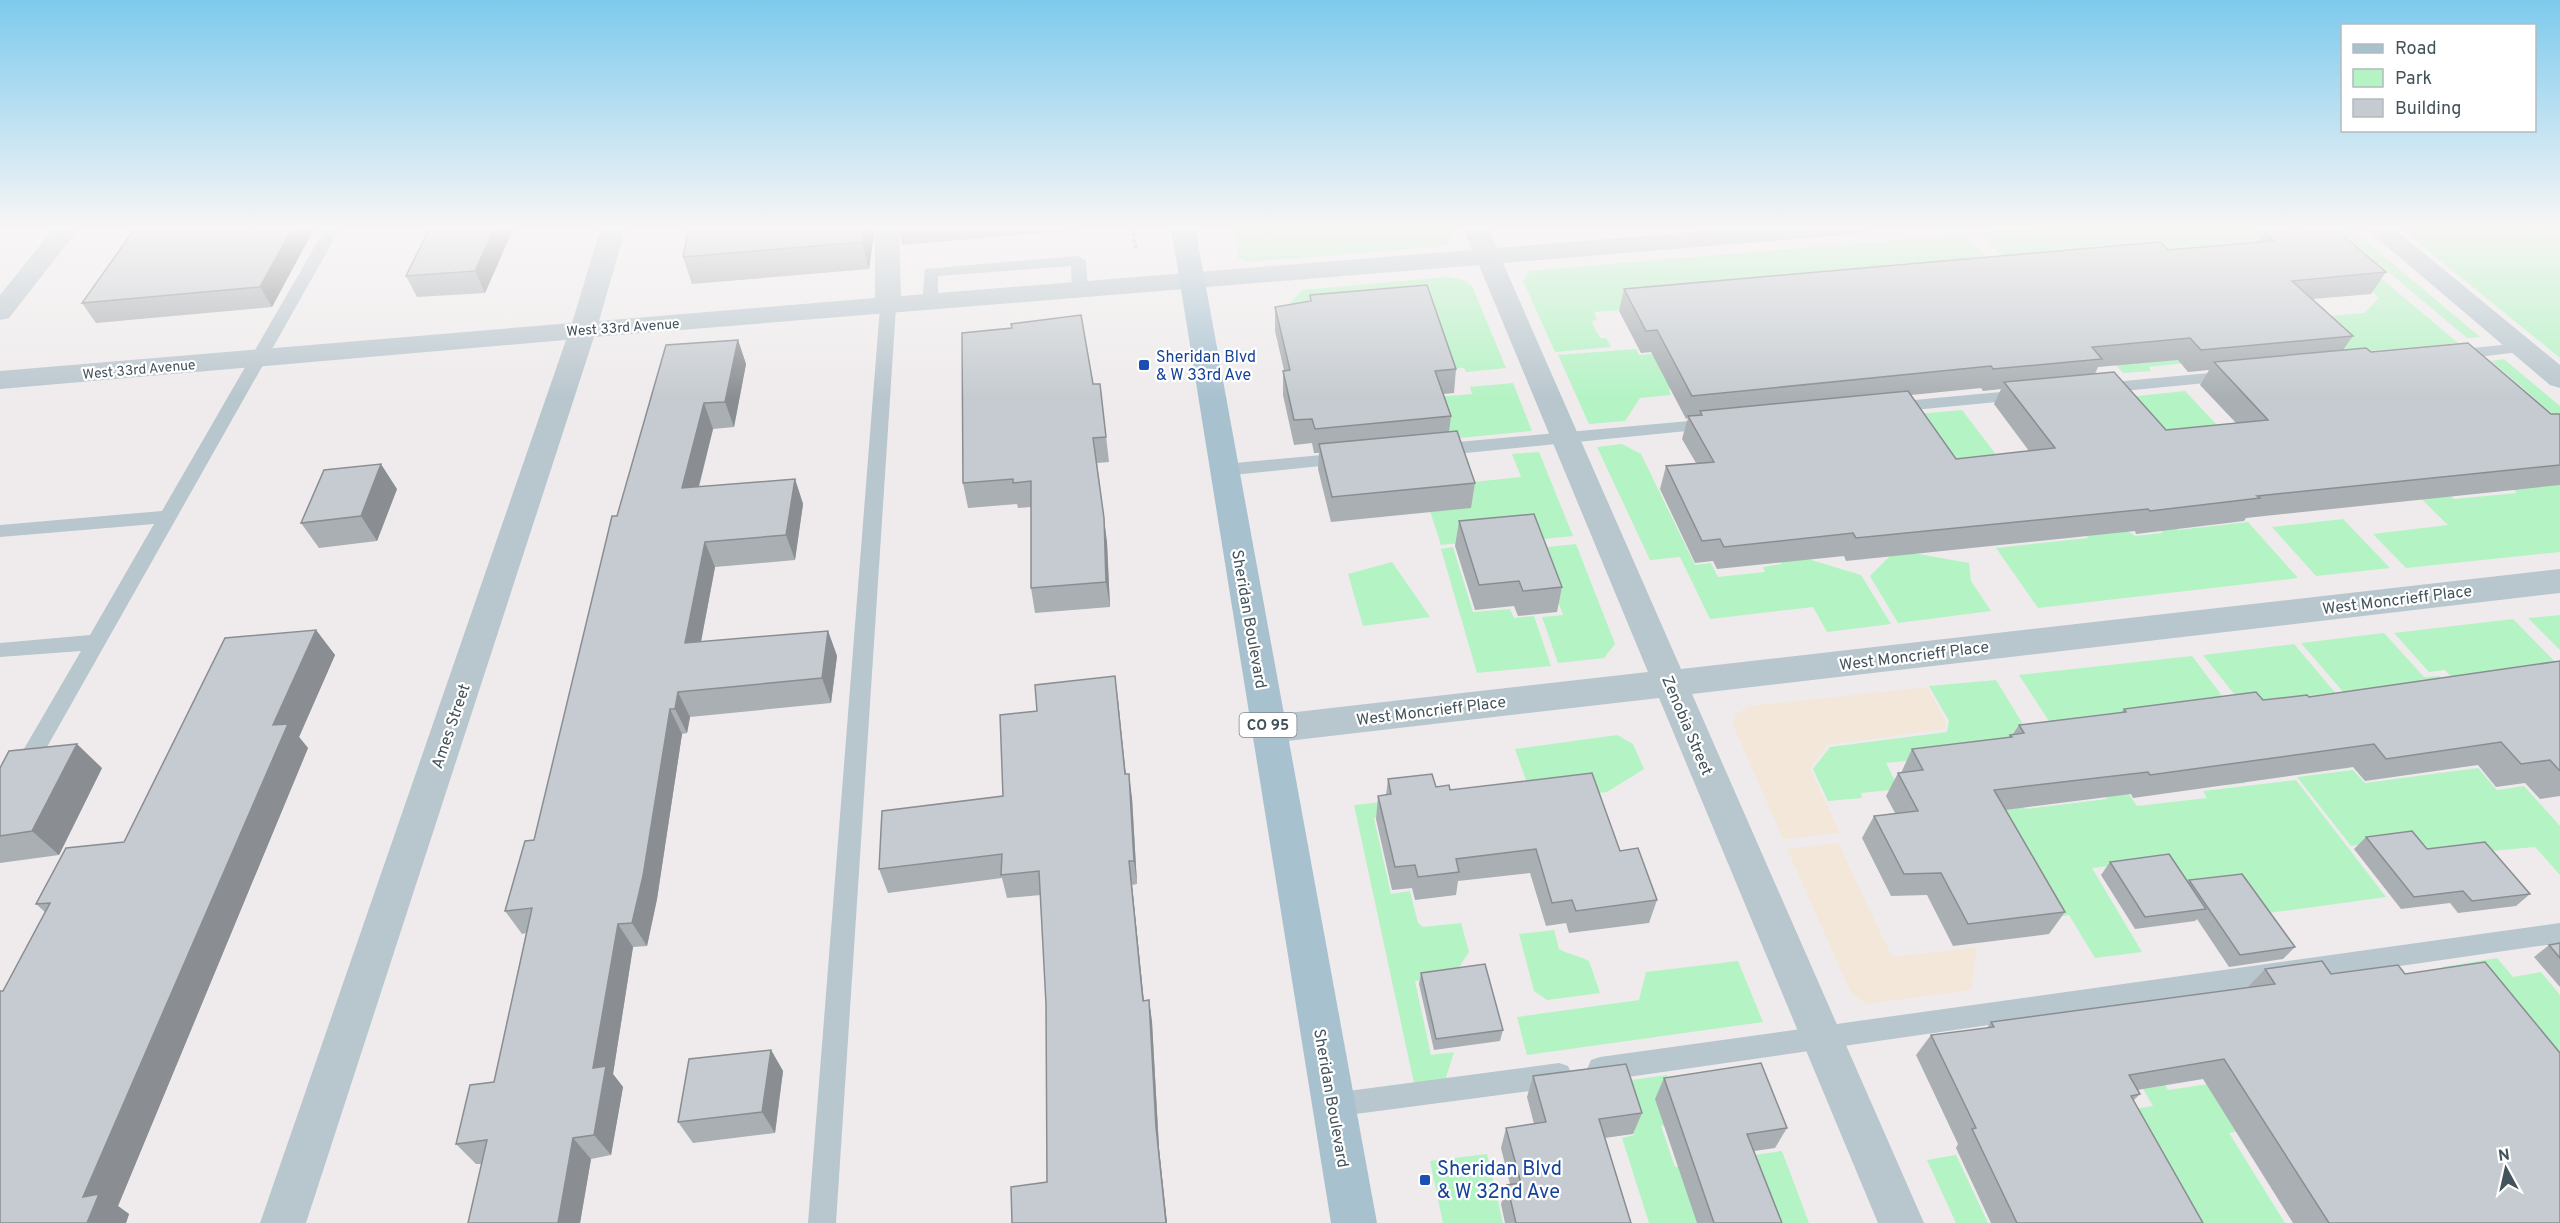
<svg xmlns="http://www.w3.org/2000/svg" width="2560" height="1223" viewBox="0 0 2560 1223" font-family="Overpass,sans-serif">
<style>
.green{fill:#b4f3c4}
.sand{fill:#f3e7da}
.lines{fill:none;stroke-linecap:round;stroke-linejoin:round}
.path{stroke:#69d490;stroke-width:3;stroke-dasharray:4 2;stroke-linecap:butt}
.lane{fill:#b8c6cd;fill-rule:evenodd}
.street{fill:#b8c6cd;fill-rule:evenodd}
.primary{fill:#a8c1cf;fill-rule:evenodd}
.wall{fill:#a9afb3;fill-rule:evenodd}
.shaded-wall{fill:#8a8e92}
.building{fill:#c5cbd0;stroke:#8a8e92;stroke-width:1.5}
.transit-dot{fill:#1a4fb4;stroke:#fff;stroke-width:2}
.labels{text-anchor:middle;stroke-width:4.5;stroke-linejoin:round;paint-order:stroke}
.far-street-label{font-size:14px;fill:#43535b;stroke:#fff}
.shield{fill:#fff;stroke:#7b878c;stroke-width:1.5}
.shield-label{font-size:15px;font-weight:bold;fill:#43535b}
.transit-label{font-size:16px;fill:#164399;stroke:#fff;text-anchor:start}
.street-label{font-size:16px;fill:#43535b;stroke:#fff}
.near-transit-label{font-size:20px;fill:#164399;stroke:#fff;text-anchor:start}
</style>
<rect width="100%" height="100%" fill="#efebec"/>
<g class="green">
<path d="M1232 227H1449L1453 236 1449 243 1438 247 1248 262 1239 259Z"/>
<path d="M2045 227H2325L2370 266 2014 270 1981 233Z"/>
<path d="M2335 227H2349L2480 337 2467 338Z"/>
<path d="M2399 227H2560V358Z"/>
<path d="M1966 234 2058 341 1624 310 1594 312 1597 320 1591 321 1600 338H1606L1611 347 1555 352 1523 281 1529 271Z"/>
<path d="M1448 277 1463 280 1472 286 1506 368 1466 372 1464 368 1443 369 1276 319 1302 290Z"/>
<path d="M2382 279 2458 343 2336 354 2318 317 2364 313 2379 298 2360 281Z"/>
<path d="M2161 337 2186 363 2149 367 2151 371 2123 373 2096 343Z"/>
<path d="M1636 349 1639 355 1690 351 1714 384 1669 389 1671 395 1640 398 1625 421 1589 424 1558 355Z"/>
<path d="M2504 359 2560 406V420L2491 361Z"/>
<path d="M1513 383 1532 431 1440 440 1426 398 1472 394 1470 387Z"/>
<path d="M2185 391 2233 442 2248 489 2109 399Z"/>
<path d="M1962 410 2010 473 1992 502 1905 415Z"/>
<path d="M2388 436 2454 499 2517 493 2490 467 2560 482V552L2406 568 2373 534 2448 525 2360 439Z"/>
<path d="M1622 444 1641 454 1695 565 1711 563 1718 577 1765 572 1763 567 1782 564 1777 554 1788 553 1861 575 1891 624 1827 632 1813 607 1710 619 1680 557 1650 560 1597 447Z"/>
<path d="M1539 452 1573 536 1534 540 1531 536 1441 545 1429 508 1464 483 1521 477 1512 454Z"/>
<path d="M2118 457 2178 530 2248 522 2298 578 2038 608 1996 548 2088 538 2037 471 2135 536 2163 533 2104 459Z"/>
<path d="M2343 519 2390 568 2316 576 2272 527Z"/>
<path d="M1576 544 1615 644 1604 658 1558 663 1542 617 1563 615 1538 548Z"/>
<path d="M1453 547 1473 612 1510 609 1514 618 1534 616 1551 666 1477 673 1441 549Z"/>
<path d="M1896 550 1969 563 1971 581 1991 611 1898 623 1870 576Z"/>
<path d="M1392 562 1430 617 1363 626 1348 574Z"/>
<path d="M2560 615V650L2528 618Z"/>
<path d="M2513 619 2560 667 2457 684 2445 670 2429 672 2394 633Z"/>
<path d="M2384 633 2424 677 2439 676 2449 686 2345 694 2301 643Z"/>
<path d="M2294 644 2350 710 2309 715 2351 768 2332 770 2254 719 2203 655Z"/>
<path d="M2192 656 2232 709 2196 714 2246 783 2228 785 2180 720 2061 740 2019 675Z"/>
<path d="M1996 680 2032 739 2000 751 1886 763 1899 789 1861 793 1862 798 1828 801 1813 769 1830 747 1947 732 1949 721 1929 686Z"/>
<path d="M1617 735 1633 744 1644 769 1607 792 1582 795 1527 783 1515 749Z"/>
<path d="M2093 741 2137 806 2207 798 2203 791 2296 780 2386 897 2254 915 2177 891 2127 864 2092 868 2142 952 2095 958 2069 915 2032 920 1957 762 1994 758 2025 809 2107 799 2071 744Z"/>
<path d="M2478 768 2497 790 2524 786 2560 826V875L2535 847 2415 858 2399 839 2351 846 2297 777 2353 770 2365 783Z"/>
<path d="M1382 802 1386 816 1374 818 1391 894 1410 891 1418 923 1423 927 1461 923 1469 952 1454 975 1415 981 1431 1055 1454 1052 1444 1084 1415 1088 1354 805Z"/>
<path d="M1554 930 1559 949C1569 955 1578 955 1589 961L1600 993 1547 1000 1534 991 1519 934Z"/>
<path d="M2497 958 2513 977 2541 972 2560 995V1081L2448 980 2442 967Z"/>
<path d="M1738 961 1763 1022 1527 1055 1517 1017 1639 1000 1646 972Z"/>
<path d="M2122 1015 2168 1090 2215 1083 2328 1117 2229 1133 2285 1223H2178L2128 1110 2153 1106 2102 1018Z"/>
<path d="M1667 1075 1673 1091 1675 1124 1661 1126 1675 1167 1782 1151 1809 1223H1649L1622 1138 1634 1135 1617 1082Z"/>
<path d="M1487 1154 1503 1223H1443L1430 1161Z"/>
<path d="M1956 1155 1988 1223H1956L1927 1160Z"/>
</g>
<g class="sand">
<path d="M1927 687 1946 721 1945 729 1827 745 1810 769 1840 833 1783 839 1733 725 1735 715 1749 706Z"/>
<path d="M1838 843 1892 957 1977 947 1971 990 1866 1004 1851 993 1787 849Z"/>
</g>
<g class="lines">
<path class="path" d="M1132 227 1136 250"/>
<g class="lane">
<path d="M326 227H341L8 816 0 819V790L81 651 0 657V643L90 635 154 524 0 537V525L162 511Z"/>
<path d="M1078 256 1086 261 1088 292 1085 295 1080 297 1072 292 1071 266 938 276V304L930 309 922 304 925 269Z"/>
<path d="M888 302 896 307 836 1223H808L880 307Z"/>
<path d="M2522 343 2528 345 2530 348 2528 351 2452 360 2444 355 2452 350Z"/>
<path d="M2231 371 2239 376 2237 380 2102 393 2094 388 2102 383Z"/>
<path d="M2022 390 2030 395 2028 399 1893 412 1885 407 1893 402Z"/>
<path d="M1711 419 1720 424 1717 428 1436 456 1427 450 1436 444Z"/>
<path d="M1344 453 1350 455 1353 459 1350 463 1224 476 1215 470 1224 464Z"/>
<path d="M2560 923V943L1600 1081 1591 1078 1587 1069 1591 1060 1600 1057Z"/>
<path d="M1559 1063 1568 1066 1572 1075 1568 1084 1559 1087 1333 1117 1324 1114 1320 1105 1324 1096 1333 1093Z"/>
</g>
<g class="street">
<path d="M55 227H80L9 318 0 320V295Z"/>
<path d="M601 227H626L599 321 875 298V227H899L901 296 1472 250 1463 227H1488L1497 248 1758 227H1868L1865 232 1856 234 1503 263 1681 669 2560 569V593L1692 694 1924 1223H1878L1659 698 1269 743 1256 739 1251 729 1256 719 1269 715 1648 672 1479 265 594 337 306 1223H260L566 340 0 389V371L572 323Z"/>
<path d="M2364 227H2392L2560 365V388L2550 385Z"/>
</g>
<path class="primary" d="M1171 227H1195L1377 1223H1331Z"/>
</g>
<g class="wall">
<path d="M315 227 272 307 96 323 82 303Z"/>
<path d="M514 227 485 293 417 297 406 276Z"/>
<path d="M875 227 869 269 692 284 683 257Z"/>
<path d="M898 227H1076V230L902 245Z"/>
<path d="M2264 232 2386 272 2371 294 2313 299 2353 336 2343 350 2371 352 2551 414H2560V485L2246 518 2244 521 2136 534 2135 531 1846 561 1844 556 1717 569 1713 561 1695 563 1660 489 1666 466 1696 463 1682 439 1688 418 1686 419 1651 352 1641 353 1619 311 1624 289 2168 250 2258 242ZM2178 360 2188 372 2209 370 2200 385 2236 423 2166 430 2095 374 2098 367ZM1981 388 1983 391 2001 389 1994 404 2029 451 1956 459 1911 395Z"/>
<path d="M1310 295 1456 369 1454 393 1443 394 1451 416 1449 432 1475 483 1471 508 1331 522 1318 469 1319 453H1314L1312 443 1294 445 1283 395V371L1284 370 1275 331V307L1310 301Z"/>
<path d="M738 340 746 364 734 427 713 429 699 487 795 479 803 504 795 560 715 567 701 642 828 631 837 656 831 703 690 717 687 733 682 734 657 899 647 946 633 947 613 1074 623 1087 611 1155 591 1159 580 1223H468L482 1164H476L456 1144 494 1082 526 933 522 934 505 911 534 840 617 516Z"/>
<path d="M1093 384H1100L1109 462 1097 463 1107 543 1110 607 1035 613 1031 588V507L1018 508 1017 504 968 508 963 483Z"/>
<path d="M397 489 377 541 319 548 301 523Z"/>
<path d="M1459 521 1562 587 1557 612 1518 616 1514 606 1475 610 1455 546Z"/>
<path d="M316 630 335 655 299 737 308 748 118 1206 129 1214 126 1223 3 991 45 912 36 904 124 842Z"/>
<path d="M2560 661V796L2540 799 2525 783 2496 787 2478 765 2365 781 2353 767 2133 798 2131 794 2005 810 2065 912 2049 934 1953 946 1927 895 1891 896 1862 838 1874 816 1895 813 1886 796 1898 773H1901L1912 749 2008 738 2010 735 2013 734 2019 725 2121 713 2124 709 2309 697Z"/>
<path d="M1118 700 1126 774 1132 798 1137 884 1132 885 1144 1001 1149 1000 1152 1022 1159 1148 1167 1223H1012L1047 1182 1046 1004 1041 895 1007 898 1002 878 888 893 879 869 1003 796Z"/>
<path d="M0 768H102L59 855 0 863Z"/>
<path d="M1388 779 1450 790 1620 851 1657 900 1649 923 1569 933 1566 923 1546 926 1530 873 1458 881 1456 895 1415 900 1412 888 1392 890 1376 819 1378 796 1386 795Z"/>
<path d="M2366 837 2427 849 2530 894 2516 906 2458 913 2450 903 2401 909 2354 849Z"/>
<path d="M2110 862 2188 882 2189 880 2295 947 2283 959 2229 967 2197 919 2195 921 2135 929 2101 875Z"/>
<path d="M2560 943V987L2534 957 2549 945Z"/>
<path d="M2265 969 2331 974 2560 1223H2293L2203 1079 2137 1090 2140 1094 2133 1101 2203 1223H1991L1956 1148 1958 1144 1916 1055 1931 1035 1987 1028 1991 1022 2247 988Z"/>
<path d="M1421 973 1503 1030 1500 1041 1434 1050 1419 984Z"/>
<path d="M771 1050 783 1071 775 1133 693 1143 678 1122Z"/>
<path d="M1533 1076 1642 1113 1633 1134 1605 1138 1631 1223H1505L1501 1204 1507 1185 1510 1184 1501 1148 1506 1128 1534 1124 1527 1097Z"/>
<path d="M1664 1078 1787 1128 1775 1148 1754 1151 1782 1223H1697L1655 1099Z"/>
</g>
<g class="shaded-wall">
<path d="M293 227H315L272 307 260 287Z"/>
<path d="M495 227H514L485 293 475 271Z"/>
<path d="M864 227H875L869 269 862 242Z"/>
<path d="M738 340 746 364 734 427 725 402Z"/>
<path d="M704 403 713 429 692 513 682 488Z"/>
<path d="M381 464 397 489 377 541 361 516Z"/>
<path d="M795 479 803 504 795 560 786 535Z"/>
<path d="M1104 518 1107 543 1110 607 1106 582Z"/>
<path d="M705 542 715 567 696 668 685 643Z"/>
<path d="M316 630 335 655 299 737 308 748 118 1206 129 1214 126 1223H87L83 1197 273 725Z"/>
<path d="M828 631 837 656 831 703 822 678Z"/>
<path d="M1115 676 1118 700 1128 798 1125 774Z"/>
<path d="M678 692 690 717 687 733 675 709Z"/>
<path d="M670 709 682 734 657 899 647 946 632 923Z"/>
<path d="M77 744 102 768 59 855 32 831Z"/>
<path d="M1129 774 1132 798 1137 884 1134 861Z"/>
<path d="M1129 861 1132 885 1146 1023 1143 1001Z"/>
<path d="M618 924 633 947 613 1074 623 1087 611 1155 594 1135 593 1068Z"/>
<path d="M1149 1000 1152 1022 1159 1148 1167 1223H1166L1156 1127Z"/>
<path d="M771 1050 783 1071 775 1133 762 1112Z"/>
<path d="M573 1138 591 1159 580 1223H558Z"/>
</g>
<g class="building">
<path d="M136 227H293L260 287 82 303Z"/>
<path d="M430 227H495L475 271 406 276Z"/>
<path d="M689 227H864L862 242 683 257Z"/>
<path d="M2314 227H2333L2386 272 2292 281 2353 336 2201 350 2190 338 2092 347 2102 359 1993 369 1991 366 1692 396 1657 330 1646 331 1624 289 2160 242 2168 250 2274 241 2264 232Z"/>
<path d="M1427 285 1456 369 1435 371 1451 416 1315 429 1312 419 1294 420 1283 371 1290 370 1275 307 1311 301 1310 295Z"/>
<path d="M1081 315 1093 384H1100L1106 437 1093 438 1104 518 1106 582 1031 588V481L1013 483V479L963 483 962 333 1012 328 1011 324Z"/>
<path d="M738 340 725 402 704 403 682 488 795 479 786 535 705 542 685 643 828 631 822 678 678 692 675 709H670L643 876 632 923 618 924 593 1068 606 1066 594 1135 573 1138 558 1223H468L487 1140 456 1144 470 1085 494 1082 532 908 505 911 525 841 534 840 612 516H617L666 345Z"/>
<path d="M2468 343 2551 414H2560V465L2257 496 2260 498 2150 511 2148 509 1856 538 1853 533 1724 547 1720 539 1702 541 1666 466 1714 462 1688 416 1702 415 1700 411 1908 391 1956 459 2055 448 2004 382 2114 372 2166 430 2268 420 2214 362 2366 348 2371 352Z"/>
<path d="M1457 431 1475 483 1332 497 1319 444Z"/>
<path d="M381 464 361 516 301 523 324 470Z"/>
<path d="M1534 514 1562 587 1523 591 1519 581 1479 585 1459 521Z"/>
<path d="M316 630 273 725 288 724 83 1197 99 1194 87 1223H0V991H3L50 903 36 904 66 848 124 842 225 638Z"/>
<path d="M2560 661V771L2550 760 2521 764 2501 742 2386 759 2374 744 2150 775 2148 772 1994 790 2065 912 1968 924 1941 873 1904 874 1874 816 1918 811 1898 773 1923 770 1912 749 2012 737 2010 735 2024 733 2019 725 2126 712 2124 709 2256 692 2263 700 2307 695 2309 697Z"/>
<path d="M1115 676 1125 774H1129L1134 861H1129L1143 1001 1149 1000 1156 1127 1166 1223H1012L1011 1187 1047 1182 1046 1004 1039 871 1001 875 1002 854 879 869 882 811 1003 796 1000 715 1037 711 1035 685Z"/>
<path d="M77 744 32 831 0 836V768L9 751Z"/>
<path d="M1592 773 1620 851 1638 848 1657 900 1576 911 1572 900 1552 903 1536 849 1456 859 1459 872 1418 877 1415 865 1395 867 1378 796 1391 794 1388 779 1432 774 1436 787 1449 785 1450 790Z"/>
<path d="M2412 831 2427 849 2485 842 2530 894 2472 901 2463 891 2414 897 2366 837Z"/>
<path d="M2169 854 2206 909 2145 917 2110 862Z"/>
<path d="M2242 874 2295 947 2240 955 2189 880Z"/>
<path d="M2560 943V958L2549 945Z"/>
<path d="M2322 961 2331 974 2398 965 2405 974 2485 962 2560 1053V1223H2329L2224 1059 2129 1075 2140 1094 2131 1096 2203 1223H2017L1972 1129 1976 1128 1931 1035 1994 1027 1991 1022 2275 984 2265 969Z"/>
<path d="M1485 964 1503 1030 1436 1039 1421 973Z"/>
<path d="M771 1050 762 1112 678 1122 689 1059Z"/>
<path d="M1761 1063 1787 1128 1747 1134 1782 1223H1714L1664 1078Z"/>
<path d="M1626 1064 1642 1113 1599 1119 1631 1223H1516L1507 1185 1521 1183 1506 1128 1546 1122 1533 1076Z"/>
</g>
<linearGradient id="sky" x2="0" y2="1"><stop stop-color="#7dcaed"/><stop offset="0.57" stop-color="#f8f6f6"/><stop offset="1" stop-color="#f8f6f6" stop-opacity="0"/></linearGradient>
<rect width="2560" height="399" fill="url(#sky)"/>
<g class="transit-dot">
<rect x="1138" y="359" width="12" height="12" rx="3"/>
<rect x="1419" y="1174" width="12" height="12" rx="3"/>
</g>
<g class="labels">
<g class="far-street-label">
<text transform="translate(623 327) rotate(-4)" y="5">West 33rd Avenue</text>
<text transform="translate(139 369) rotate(-5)" y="5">West 33rd Avenue</text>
</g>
<rect class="shield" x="1239.5" y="713" width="57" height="24" rx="4.5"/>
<g class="shield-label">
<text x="1268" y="730">CO 95</text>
</g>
<g class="transit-label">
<text x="1156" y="362">Sheridan Blvd<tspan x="1156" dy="18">&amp; W 33rd Ave</tspan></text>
</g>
<g class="street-label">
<text transform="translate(2397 599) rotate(-7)" y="6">West Moncrieff Place</text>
<text transform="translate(1250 619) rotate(80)" y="6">Sheridan Boulevard</text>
<text transform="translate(1914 655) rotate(-7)" y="6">West Moncrieff Place</text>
<text transform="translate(1431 710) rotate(-7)" y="6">West Moncrieff Place</text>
<text transform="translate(1688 725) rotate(67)" y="6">Zenobia Street</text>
<text transform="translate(450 726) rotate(-71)" y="6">Ames Street</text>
<text transform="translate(1332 1098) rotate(80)" y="6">Sheridan Boulevard</text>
</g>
<g class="near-transit-label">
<text x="1437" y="1175">Sheridan Blvd<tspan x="1437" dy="23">&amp; W 32nd Ave</tspan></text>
</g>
</g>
<rect x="2341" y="24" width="195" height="108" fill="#ffffff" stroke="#b4babd" stroke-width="1.5"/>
<rect x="2353" y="44" width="30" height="9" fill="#a8c1cf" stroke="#b4babd" stroke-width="1.5"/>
<text x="2395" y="54" font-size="18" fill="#43535b">Road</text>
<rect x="2353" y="69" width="30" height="18" fill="#b4f3c4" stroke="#b4babd" stroke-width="1.5"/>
<text x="2395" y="84" font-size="18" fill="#43535b">Park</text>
<rect x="2353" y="99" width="30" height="18" fill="#c5cbd0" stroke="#b4babd" stroke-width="1.5"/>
<text x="2395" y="114" font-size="18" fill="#43535b">Building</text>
<g transform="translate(2506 1169) rotate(352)" stroke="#ffffff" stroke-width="4.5" paint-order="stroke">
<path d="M0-4.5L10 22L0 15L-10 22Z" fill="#43535b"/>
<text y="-9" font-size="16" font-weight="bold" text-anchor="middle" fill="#43535b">N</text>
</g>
</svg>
